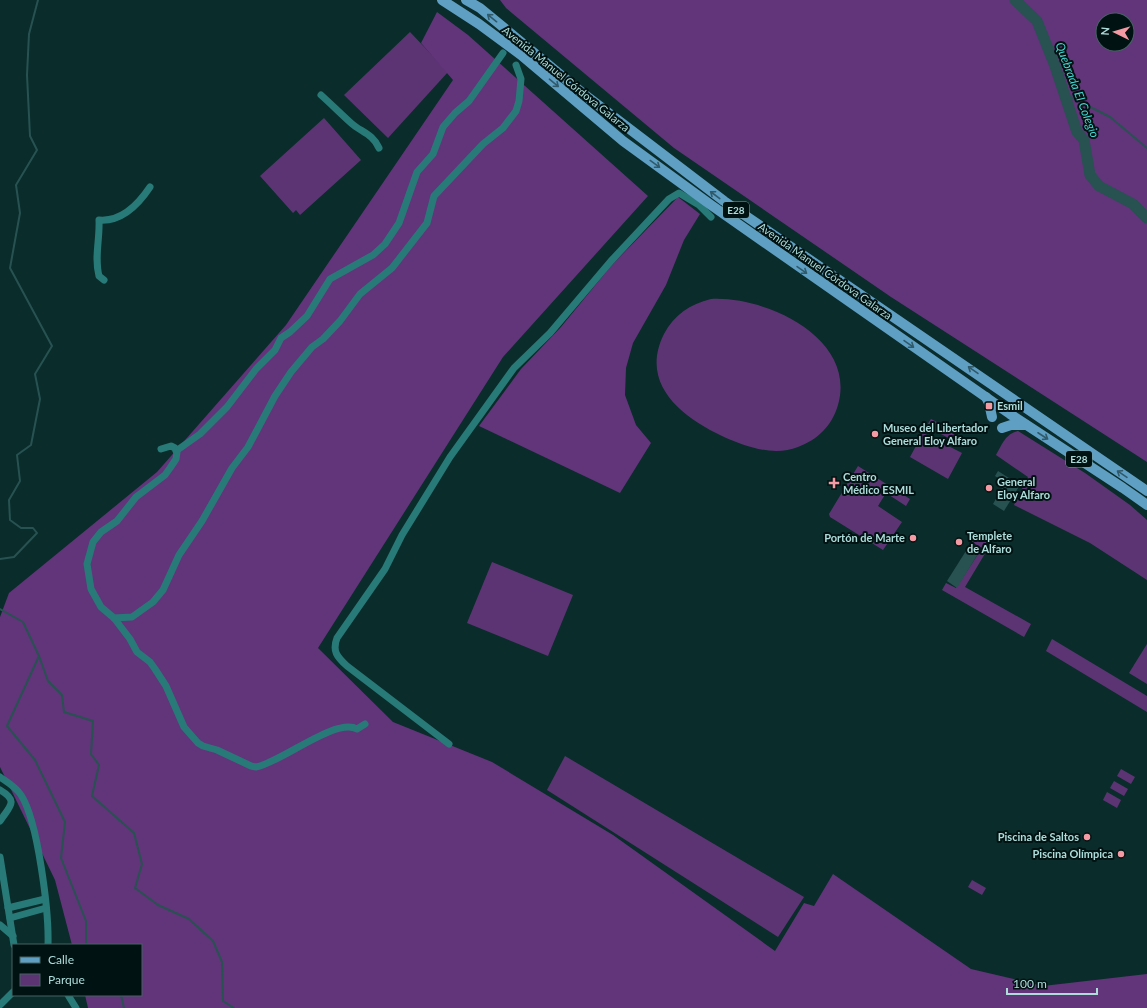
<svg xmlns="http://www.w3.org/2000/svg" width="1147" height="1008" viewBox="0 0 1147 1008" font-family="Lato,sans-serif">
<style>
.green{fill:#5d3473}
.forest{fill:#62347a;fill-rule:evenodd}
.water{fill:#275251}
.lines{fill:none;stroke-linecap:round;stroke-linejoin:round}
.stream{stroke:#275251;stroke-width:2}
.river{stroke:#275251;stroke-width:11}
.minor{stroke:#287a78;stroke-width:7}
.primary{stroke:#5f9fc3;stroke-width:10}
.oneway{stroke:#30596a}
.poi-dot{fill:#f49aa4;stroke:#001312;stroke-width:1.5}
.labels{text-anchor:middle;stroke-width:4;stroke-linejoin:round;paint-order:stroke}
.shield{fill:#001312;stroke:#79a09e;stroke-width:1}
.shield-label{font-size:10px;font-weight:bold;fill:#addcda}
.street-label{font-size:11px;fill:#addcda;stroke:#001312}
.poi-label{font-size:11px;font-weight:bold;fill:#addcda;stroke:#001312;text-anchor:start}
.water-label{font-size:12px;font-style:italic;fill:#47d7d3;stroke:#001312}
</style>
<rect width="100%" height="100%" fill="#0a2c2b"/>
<g class="green">
<path d="M410 32 448 72 388 138 344 95Z"/>
<path d="M324 118 361 160 300 215 296 210 293 213 260 176Z"/>
<path d="M711 299C766 296 857 338 838 405 832 426 817 440 798 447 773 457 744 446 722 436 682 417 639 384 664 334 674 315 690 304 711 299Z"/>
<path d="M931 419 956 432 957 435 954 441 928 427 927 425Z"/>
<path d="M1018 431 1085 473 1130 505 1147 520V580L1090 543 1014 505 1028 477 996 455C1002 445 1005 434 1018 431Z"/>
<path d="M923 433 962 453 948 479 910 457Z"/>
<path d="M858 466 910 499 906 506 886 493 878 506 902 522 883 550 830 517 829 514Z"/>
<path d="M973 531 992 542 965 587 1031 624 1024 637 942 590 946 583 956 588 982 548 972 542Z"/>
<path d="M492 562 573 595 548 656 467 623Z"/>
<path d="M1052 639 1147 696V712L1046 651Z"/>
<path d="M1147 644V684L1129 673Z"/>
<path d="M565 756 804 897 778 937 547 790Z"/>
<path d="M1121 769 1135 777 1131 784 1117 776Z"/>
<path d="M1114 781 1128 789 1124 796 1110 788Z"/>
<path d="M1107 792 1121 800 1117 808 1103 800Z"/>
<path d="M972 880 986 888 982 895 968 887Z"/>
</g>
<g class="forest">
<path d="M500 0H1147V462L891 297 674 148 506 8ZM1103 20H1127V44H1103Z"/>
<path d="M437 12 468 35 648 196 503 357 318 648 393 722 492 762 613 835 775 951 804 903 814 906 833 874 971 969 1043 986 1147 974V1008H88L85 995H141V945H72L55 880 0 767V617L9 593 157 472 286 325 453 80 421 43Z"/>
<path d="M678 197 700 214 684 240 666 285 633 343 626 368 625 395 636 425 651 443 620 493 479 426 521 369 561 327 611 266Z"/>
</g>
<g class="water">
<path d="M998 471 1020 485 1004 511 993 504 1005 483 995 476Z"/>
<path d="M971 543 981 549 957 588 947 581Z"/>
</g>
<g class="lines">
<g class="stream">
<path d="M1065 94 1110 117 1147 148"/>
<path d="M0 559 14 557 37 533 33 528H21L10 520 9 500 20 481 17 455 31 445 40 399 35 374 52 346 10 268 20 213 16 185 37 150 30 136 27 75 29 34 38 0"/>
<path d="M0 609 23 622 39 656 48 681 62 695 64 712 93 721 91 754 99 765 92 796 134 833 142 864 135 888 158 905 189 919 213 941 222 962 223 1001 234 1008"/>
<path d="M39 656 7 726 35 760 65 822 61 858 86 921V945"/>
<path d="M121 995 124 1008"/>
</g>
<path class="river" d="M1015 0 1037 21 1055 66 1077 132 1084 140 1090 175 1099 186 1133 204 1147 218"/>
<g class="minor">
<path d="M321 95C331 104 341 114 351 123 361 132 373 134 379 148"/>
<path d="M104 280 99 276C94 257 100 240 99 220 122 222 138 205 150 187"/>
<path d="M161 449 171 446 175 448 177 452 176 459 170 468 165 475 136 497 117 521 101 532 93 542 87 564 91 589 101 607 114 618 130 639 137 652 150 662 155 669 166 686 184 727 198 743 203 746 217 750 251 766 256 767C280 763 336 717 357 729L365 724"/>
<path d="M176 451 200 434 227 407 256 369 275 350 281 338 290 332 307 316 330 279 373 255 385 244 399 223 417 172 433 154 443 127 455 113 469 101 503 53"/>
<path d="M114 618 132 617 153 602 163 590 179 555 202 521 232 468 248 447 275 396 291 372 312 347 323 339 340 321 360 294 392 268 427 223 434 196 483 144 503 128 516 111 519 101 521 79 516 65"/>
<path d="M449 744 347 666C337 657 332 651 337 638L385 569 402 535 450 457 514 368 550 333 611 261 669 199 679 193 699 205 711 217"/>
<path d="M0 777C7 782 16 787 21 795 38 821 49 912 48 945"/>
<path d="M0 790C19 801 10 806 0 821"/>
<path d="M0 857 14 945"/>
<path d="M8 908 45 899"/>
<path d="M10 918 46 908"/>
<path d="M0 925 13 936"/>
<path d="M68 995 76 1008"/>
<path d="M0 1005 13 992"/>
</g>
<g class="primary">
<path d="M442 0 479 24 521 55 623 141 711 205 1010 414 1123 488 1147 505"/>
<path d="M466 0 480 8 585 95 724 201 1147 491"/>
<path d="M986 397 989 403 992 417"/>
<path d="M1002 428 1011 425H1026"/>
</g>
</g>
<defs><path id="oneway-shaft" d="M-6 0H5M1.5-3L5.5 0L1.5 3" fill="none" stroke-width="1.6" stroke-linecap="round" stroke-linejoin="round"/></defs>
<g class="oneway">
<use href="#oneway-shaft" transform="translate(492 18) rotate(-141)"/>
<use href="#oneway-shaft" transform="translate(554 83) rotate(40)"/>
<use href="#oneway-shaft" transform="translate(655 164) rotate(36)"/>
<use href="#oneway-shaft" transform="translate(715 195) rotate(-143)"/>
<use href="#oneway-shaft" transform="translate(802 270) rotate(35)"/>
<use href="#oneway-shaft" transform="translate(909 344) rotate(35)"/>
<use href="#oneway-shaft" transform="translate(973 370) rotate(-145)"/>
<use href="#oneway-shaft" transform="translate(1043 436) rotate(33)"/>
<use href="#oneway-shaft" transform="translate(1122 474) rotate(-146)"/>
</g>
<g class="poi-dot">
<rect x="985" y="402" width="8" height="8" rx="2"/>
<circle cx="875" cy="434" r="4"/>
<path d="M832 477h4v4h4v4h-4v4h-4v-4h-4v-4h4z"/>
<circle cx="989" cy="488" r="4"/>
<circle cx="913" cy="538" r="4"/>
<circle cx="959" cy="542" r="4"/>
<circle cx="1087" cy="837" r="4"/>
<circle cx="1121" cy="854" r="4"/>
</g>
<g class="labels">
<g class="shield">
<rect x="723" y="202" width="26" height="16" rx="3"/>
<rect x="1066" y="451" width="26" height="16" rx="3"/>
</g>
<g class="shield-label">
<text x="736" y="214">E28</text>
<text x="1079" y="463">E28</text>
</g>
<g class="street-label">
<text transform="translate(566 79) rotate(39)" y="4">Avenida Manuel Córdova Galarza</text>
<text transform="translate(825 271) rotate(35)" y="4">Avenida Manuel Córdova Galarza</text>
</g>
<g class="poi-label">
<text x="997" y="410">Esmil</text>
<text x="883" y="432">Museo del Libertador<tspan x="883" dy="13">General Eloy Alfaro</tspan></text>
<text x="843" y="481">Centro<tspan x="843" dy="13">Médico ESMIL</tspan></text>
<text x="997" y="486">General<tspan x="997" dy="13">Eloy Alfaro</tspan></text>
<text x="967" y="540">Templete<tspan x="967" dy="13">de Alfaro</tspan></text>
<text x="905" y="542" text-anchor="end">Portón de Marte</text>
<text x="1079" y="841" text-anchor="end">Piscina de Saltos</text>
<text x="1113" y="858" text-anchor="end">Piscina Olímpica</text>
</g>
<g class="water-label">
<text transform="translate(1077 90) rotate(69)" y="4">Quebrada El Colegio</text>
</g>
</g>
<rect x="12" y="944" width="130" height="52" fill="#001312" stroke="#456362"/>
<rect x="20" y="957" width="20" height="6" fill="#5f9fc3" stroke="#456362"/>
<text x="48" y="964" font-size="12" fill="#addcda">Calle</text>
<rect x="20" y="974" width="20" height="12" fill="#5d3473" stroke="#456362"/>
<text x="48" y="984" font-size="12" fill="#addcda">Parque</text>
<g transform="translate(1115 32) rotate(275)"><circle r="19" fill="#001312" stroke="#456362"/>
<path d="M0-3L7 15L0 10L-7 15Z" fill="#f49aa4"/>
<text y="-6" font-size="11" font-weight="bold" text-anchor="middle" fill="#addcda">N</text>
</g>
<path d="M1007 988v6h90v-6" fill="none" stroke="#addcda" stroke-width="2"/>
<text x="1013" y="988" font-size="12" fill="#addcda" stroke="#001312" stroke-width="3" paint-order="stroke">100 m</text>
</svg>
